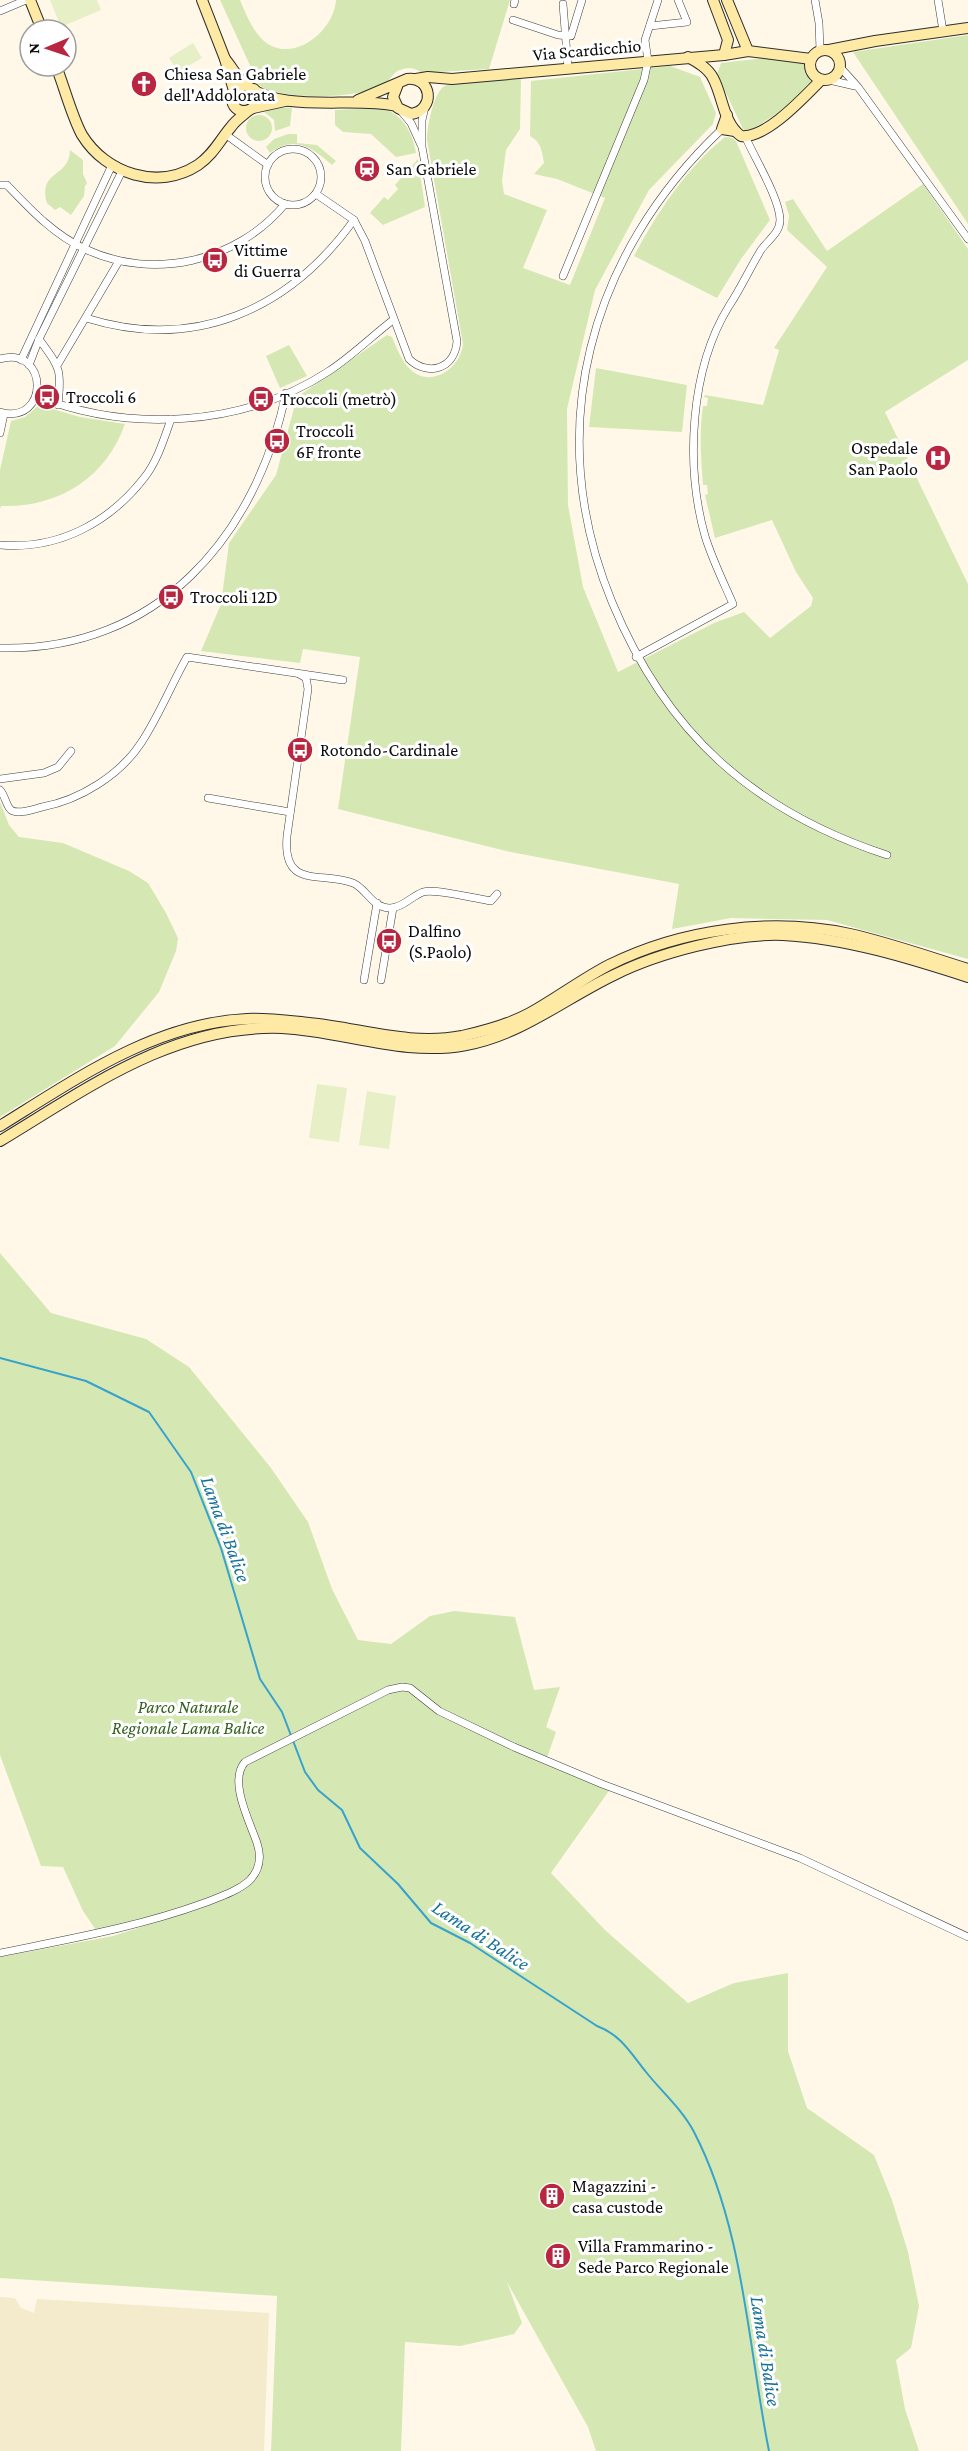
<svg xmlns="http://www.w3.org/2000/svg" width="968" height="2451" viewBox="0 0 968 2451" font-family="'Crimson Pro',serif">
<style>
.farmland{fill:#f3ebcb}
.green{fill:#d5e8b4}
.pitch{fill:#e6efc6}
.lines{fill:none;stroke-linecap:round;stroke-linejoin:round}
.stream{stroke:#37a2cb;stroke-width:2}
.street-casing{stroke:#3e3e3e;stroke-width:8}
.secondary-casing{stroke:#2d2d2d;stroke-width:12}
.street{stroke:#fff;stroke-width:7}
.secondary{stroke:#fee9a5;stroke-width:10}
.labels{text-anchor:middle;stroke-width:6;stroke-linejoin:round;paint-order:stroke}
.street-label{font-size:18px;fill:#0b0b0b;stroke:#fff}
.poi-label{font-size:18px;fill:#0b0b0b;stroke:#fff;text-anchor:start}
.park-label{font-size:18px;font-style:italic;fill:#33611d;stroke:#fff}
.water-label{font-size:20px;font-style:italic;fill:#17719a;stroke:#fff}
</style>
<rect width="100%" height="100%" fill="#fff8e9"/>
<path class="farmland" d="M0 2297 15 2298 21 2308 34 2313 37 2299 269 2313 264 2451H0Z"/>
<g class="green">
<path d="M220 0H240C246 14 252 30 264 41 293 65 334 31 336 0H510L489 69 422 73C416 68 408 67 400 70 392 73 390 81 383 85 359 99 282 101 259 85Z"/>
<path d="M968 35V224L853 52Z"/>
<path d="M772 57 806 62 807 74 814 81 779 112 748 132 743 129 717 74 721 63Z"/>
<path d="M670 66 700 77 716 113 713 124 649 190 595 290 567 409 568 505 583 587 618 672 714 623 744 612 770 638 811 606 813 598 796 572 772 520 715 538 705 495 708 494 707 485H703C701 459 699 433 703 406H707L708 398 704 397 705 395 763 405 779 350 774 348 827 267 787 230 789 216 785 202 793 199 827 251 923 184 968 249V360L885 412 968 584V959L827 920 731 918 672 929 679 884 506 851 338 809 360 657 303 649 300 663 201 651 221 604 229 543 276 475 297 397 387 335 392 337C397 348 401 361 411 370 432 389 461 367 463 344L427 140C427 127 433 96 443 87 451 80 507 80 521 79L520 129 506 150 502 181 504 194 547 210 523 268 570 285 605 198 557 179 534 174 544 163C542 151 541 142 530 136L531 81Z"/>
<circle cx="244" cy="98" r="8"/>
<path d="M280 107 292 108 290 126 275 131 274 120 264 112Z"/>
<path d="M380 108C402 112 413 133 416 153L396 157 371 134 343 132 335 125V110Z"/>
<circle cx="259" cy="128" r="13"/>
<path d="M288 134H297V143L317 145 336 161 332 165C313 148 294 134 270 153L266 147 274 139Z"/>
<path d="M725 137 732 138 736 141 770 220 741 259 717 298 634 256C657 213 686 168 725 137Z"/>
<path d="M70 150 83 160V174L87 183 85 186 84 196 71 215 60 207 55 210 47 203C38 169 69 179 70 150Z"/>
<path d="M418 159 425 207 383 225 370 213 384 197 388 200 398 189 395 185Z"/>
<path d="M289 345 307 376 280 388 266 356Z"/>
<path d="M596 368 687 385 682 432 589 427Z"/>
<path d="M39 405 80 417 125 424C106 478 58 508 1 506L0 509V470L11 421 25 417Z"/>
<path d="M0 802 9 825 19 837 63 843 129 871 148 883 166 913 178 938 176 951 159 992 115 1046 0 1117Z"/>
<path d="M0 1253 51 1313 146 1339 189 1367 271 1468 308 1522 332 1589 358 1640 391 1644 430 1616 454 1611 515 1617 534 1690 560 1687 546 1727 556 1732 546 1761 611 1788 551 1873 605 1930 688 2003 734 1983 788 1973V2051L807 2108 874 2155 892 2200 908 2252 919 2306 911 2348 896 2360 905 2409 919 2451H596L588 2427 507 2282 522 2323 514 2334 460 2346 405 2342 401 2451H271L277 2296 0 2278V1957L113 1936 209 1905 100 1936 83 1911 63 1867 41 1866 0 1755Z"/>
</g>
<g class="pitch">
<path d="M50 0H97L101 10 61 27Z"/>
<path d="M193 43 202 58 178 72 169 58Z"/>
<path d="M317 1084 347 1088 339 1142 309 1138Z"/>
<path d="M367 1091 396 1096 389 1149 359 1145Z"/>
</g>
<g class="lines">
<path class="stream" d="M0 1358 86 1381 149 1412 191 1472 221 1548 260 1679 282 1712 305 1772 318 1790 342 1810 360 1848 398 1884 431 1923 470 1943 597 2026C621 2035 630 2052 646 2072 661 2091 683 2110 694 2132 744 2228 748 2347 769 2451"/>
<g class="street-casing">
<g id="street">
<path d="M815 0 819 23 820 50"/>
<path d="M938 0 943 31"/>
<path d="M514 4 515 0"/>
<path d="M563 4 568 68"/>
<path d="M0 11 26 0"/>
<path d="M513 20 558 35 571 36 582 0"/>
<path d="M650 26 687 22 678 0"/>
<path d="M840 67 858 87 968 239"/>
<path d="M829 80 855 86"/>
<path d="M401 111 411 123 421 145"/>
<path d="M722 129C589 255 541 430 612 602 666 733 753 811 887 855"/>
<path d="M225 134 268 165"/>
<circle cx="293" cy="177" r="28"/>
<path d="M0 185H7C30 209 54 235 85 249 153 281 237 262 285 204"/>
<path d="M316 194 354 220 365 241 409 359C428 377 455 369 457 341L422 147V120L425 107"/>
<path d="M563 276 644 80 648 61 645 40 658 0"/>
<path d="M86 318C195 352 289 310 354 220"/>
<path d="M39 339C60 368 62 369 58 405"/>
<path d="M0 359C49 345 50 426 0 412"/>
<path d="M21 360 112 165"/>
<path d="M58 364 119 261"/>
<path d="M29 365 39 339 122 171"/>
<path d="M36 396C129 433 244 427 329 371 352 356 372 336 393 320"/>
<path d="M0 433 4 414"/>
<path d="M0 545C58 550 109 523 144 478 157 462 164 439 171 419"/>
<path d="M0 648C157 652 256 537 286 393"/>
<path d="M636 657 733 604C723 581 712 559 705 536 685 465 690 369 729 306 741 288 750 268 761 250 768 240 780 233 780 220 780 199 754 157 745 136"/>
<path d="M299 674 306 678 308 689 287 836C282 890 321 871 353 883 366 888 372 908 390 908 402 908 412 896 423 892 434 888 478 899 491 901L497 894"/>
<path d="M0 779 44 773 58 767 71 751"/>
<path d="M0 790C5 795 6 806 11 810 18 815 34 809 42 807 80 800 120 775 141 743 159 716 171 685 187 657L343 680"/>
<path d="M208 798 290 812"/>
<path d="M364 980 377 903"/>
<path d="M381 980 393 908"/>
<path d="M0 1953C69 1939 138 1927 204 1903 219 1897 236 1892 249 1881 260 1870 262 1858 257 1843 250 1822 228 1781 245 1762L388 1690 402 1687 410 1688 439 1711 514 1747 602 1784 800 1858 968 1937"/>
</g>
</g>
<g class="secondary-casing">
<g id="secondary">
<path d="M30 0 42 30"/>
<path d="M202 0 225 59 234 91"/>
<path d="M713 0 728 40 724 55"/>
<path d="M727 0 748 51"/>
<circle cx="825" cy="65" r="15"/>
<path d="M829 50 875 41 968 28"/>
<path d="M688 57C697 62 708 68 713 78 723 96 723 123 741 136 766 139 804 97 821 80"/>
<path d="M225 59C232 67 238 79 246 85 282 114 353 96 396 106"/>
<path d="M56 66C64 86 72 117 82 135 106 174 158 191 198 165 213 155 220 140 231 127 235 121 242 116 248 111"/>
<path d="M416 79 428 77 452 79 724 55 748 51 811 59"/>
<path d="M240 87 232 94C229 122 268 112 254 89"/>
<path d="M358 100 407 79C432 76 436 110 411 114L398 108 393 97 398 84"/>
<path d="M253 108 285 101"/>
<path d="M727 115 722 129 735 131"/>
<path d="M0 1126C76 1079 155 1023 247 1019 268 1018 289 1021 309 1023 361 1028 409 1046 462 1036 484 1031 510 1024 530 1013 557 998 582 979 609 965 682 929 770 917 850 934 890 943 929 957 968 969"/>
<path d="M0 1141C88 1088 174 1024 282 1028 343 1031 404 1057 466 1045 521 1035 564 999 614 975 658 953 733 933 783 935 845 938 909 958 968 977"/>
</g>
</g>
<use href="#street" class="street"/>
<use href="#secondary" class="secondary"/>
</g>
<defs>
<g id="church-disc" transform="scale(1.35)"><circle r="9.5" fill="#b8263f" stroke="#fff"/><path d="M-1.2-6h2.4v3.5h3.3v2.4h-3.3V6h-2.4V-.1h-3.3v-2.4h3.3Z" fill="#fff"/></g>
<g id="station-disc" transform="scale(1.35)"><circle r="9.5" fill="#b8263f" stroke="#fff"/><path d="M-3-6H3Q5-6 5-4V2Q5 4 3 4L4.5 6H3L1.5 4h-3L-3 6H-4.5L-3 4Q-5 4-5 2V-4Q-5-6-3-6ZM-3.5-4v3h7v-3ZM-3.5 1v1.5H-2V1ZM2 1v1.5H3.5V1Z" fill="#fff"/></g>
<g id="bus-disc" transform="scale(1.35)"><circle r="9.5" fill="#b8263f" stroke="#fff"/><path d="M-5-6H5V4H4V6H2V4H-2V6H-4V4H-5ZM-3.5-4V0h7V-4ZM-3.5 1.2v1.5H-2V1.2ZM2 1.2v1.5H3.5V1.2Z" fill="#fff"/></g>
<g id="hospital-disc" transform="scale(1.35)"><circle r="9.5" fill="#b8263f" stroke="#fff"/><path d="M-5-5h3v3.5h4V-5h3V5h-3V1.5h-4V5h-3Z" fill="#fff"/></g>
<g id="building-disc" transform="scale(1.35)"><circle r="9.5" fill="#b8263f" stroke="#fff"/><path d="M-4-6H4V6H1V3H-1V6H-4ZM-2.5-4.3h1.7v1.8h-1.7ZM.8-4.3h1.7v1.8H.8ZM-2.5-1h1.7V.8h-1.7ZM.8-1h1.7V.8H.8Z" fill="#fff"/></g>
</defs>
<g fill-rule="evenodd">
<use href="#church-disc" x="144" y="84"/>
<use href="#station-disc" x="367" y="169"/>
<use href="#bus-disc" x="215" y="260"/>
<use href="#bus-disc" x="47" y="397"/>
<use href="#bus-disc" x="261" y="399"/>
<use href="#bus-disc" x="277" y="441"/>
<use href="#hospital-disc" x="938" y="458"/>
<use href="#bus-disc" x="171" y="597"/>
<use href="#bus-disc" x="300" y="750"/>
<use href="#bus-disc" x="389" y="941"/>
<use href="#building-disc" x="552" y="2196"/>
<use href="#building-disc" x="558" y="2256"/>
</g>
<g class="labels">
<g class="street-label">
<text transform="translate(587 50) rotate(-5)" y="6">Via Scardicchio</text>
</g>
<g class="poi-label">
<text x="164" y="80">Chiesa San Gabriele<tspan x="164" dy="21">dell'Addolorata</tspan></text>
<text x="386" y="175">San Gabriele</text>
<text x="234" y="256">Vittime<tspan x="234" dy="21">di Guerra</tspan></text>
<text x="66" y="403">Troccoli 6</text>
<text x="280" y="405">Troccoli (metrò)</text>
<text x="296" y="437">Troccoli<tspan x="296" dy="21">6F fronte</tspan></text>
<text x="918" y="454" text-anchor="end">Ospedale<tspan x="918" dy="21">San Paolo</tspan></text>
<text x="190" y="603">Troccoli 12D</text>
<text x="320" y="756">Rotondo-Cardinale</text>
<text x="408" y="937">Dalfino<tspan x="408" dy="21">(S.Paolo)</tspan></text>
<text x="572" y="2192">Magazzini -<tspan x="572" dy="21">casa custode</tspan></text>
<text x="578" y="2252">Villa Frammarino -<tspan x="578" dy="21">Sede Parco Regionale</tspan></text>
</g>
<g class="park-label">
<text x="188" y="1713">Parco Naturale<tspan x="188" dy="21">Regionale Lama Balice</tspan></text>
</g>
<g class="water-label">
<text transform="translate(226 1529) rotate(70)" y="7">Lama di Balice</text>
<text transform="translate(481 1935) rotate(33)" y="7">Lama di Balice</text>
<text transform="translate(766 2351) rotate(81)" y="7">Lama di Balice</text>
</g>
</g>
<g transform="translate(48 48) rotate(268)"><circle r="28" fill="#ffffff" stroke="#9d9d9d" stroke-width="1.5"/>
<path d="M0-4.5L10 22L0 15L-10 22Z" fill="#b8263f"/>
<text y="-9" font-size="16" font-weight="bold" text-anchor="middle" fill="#0b0b0b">N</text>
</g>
</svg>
